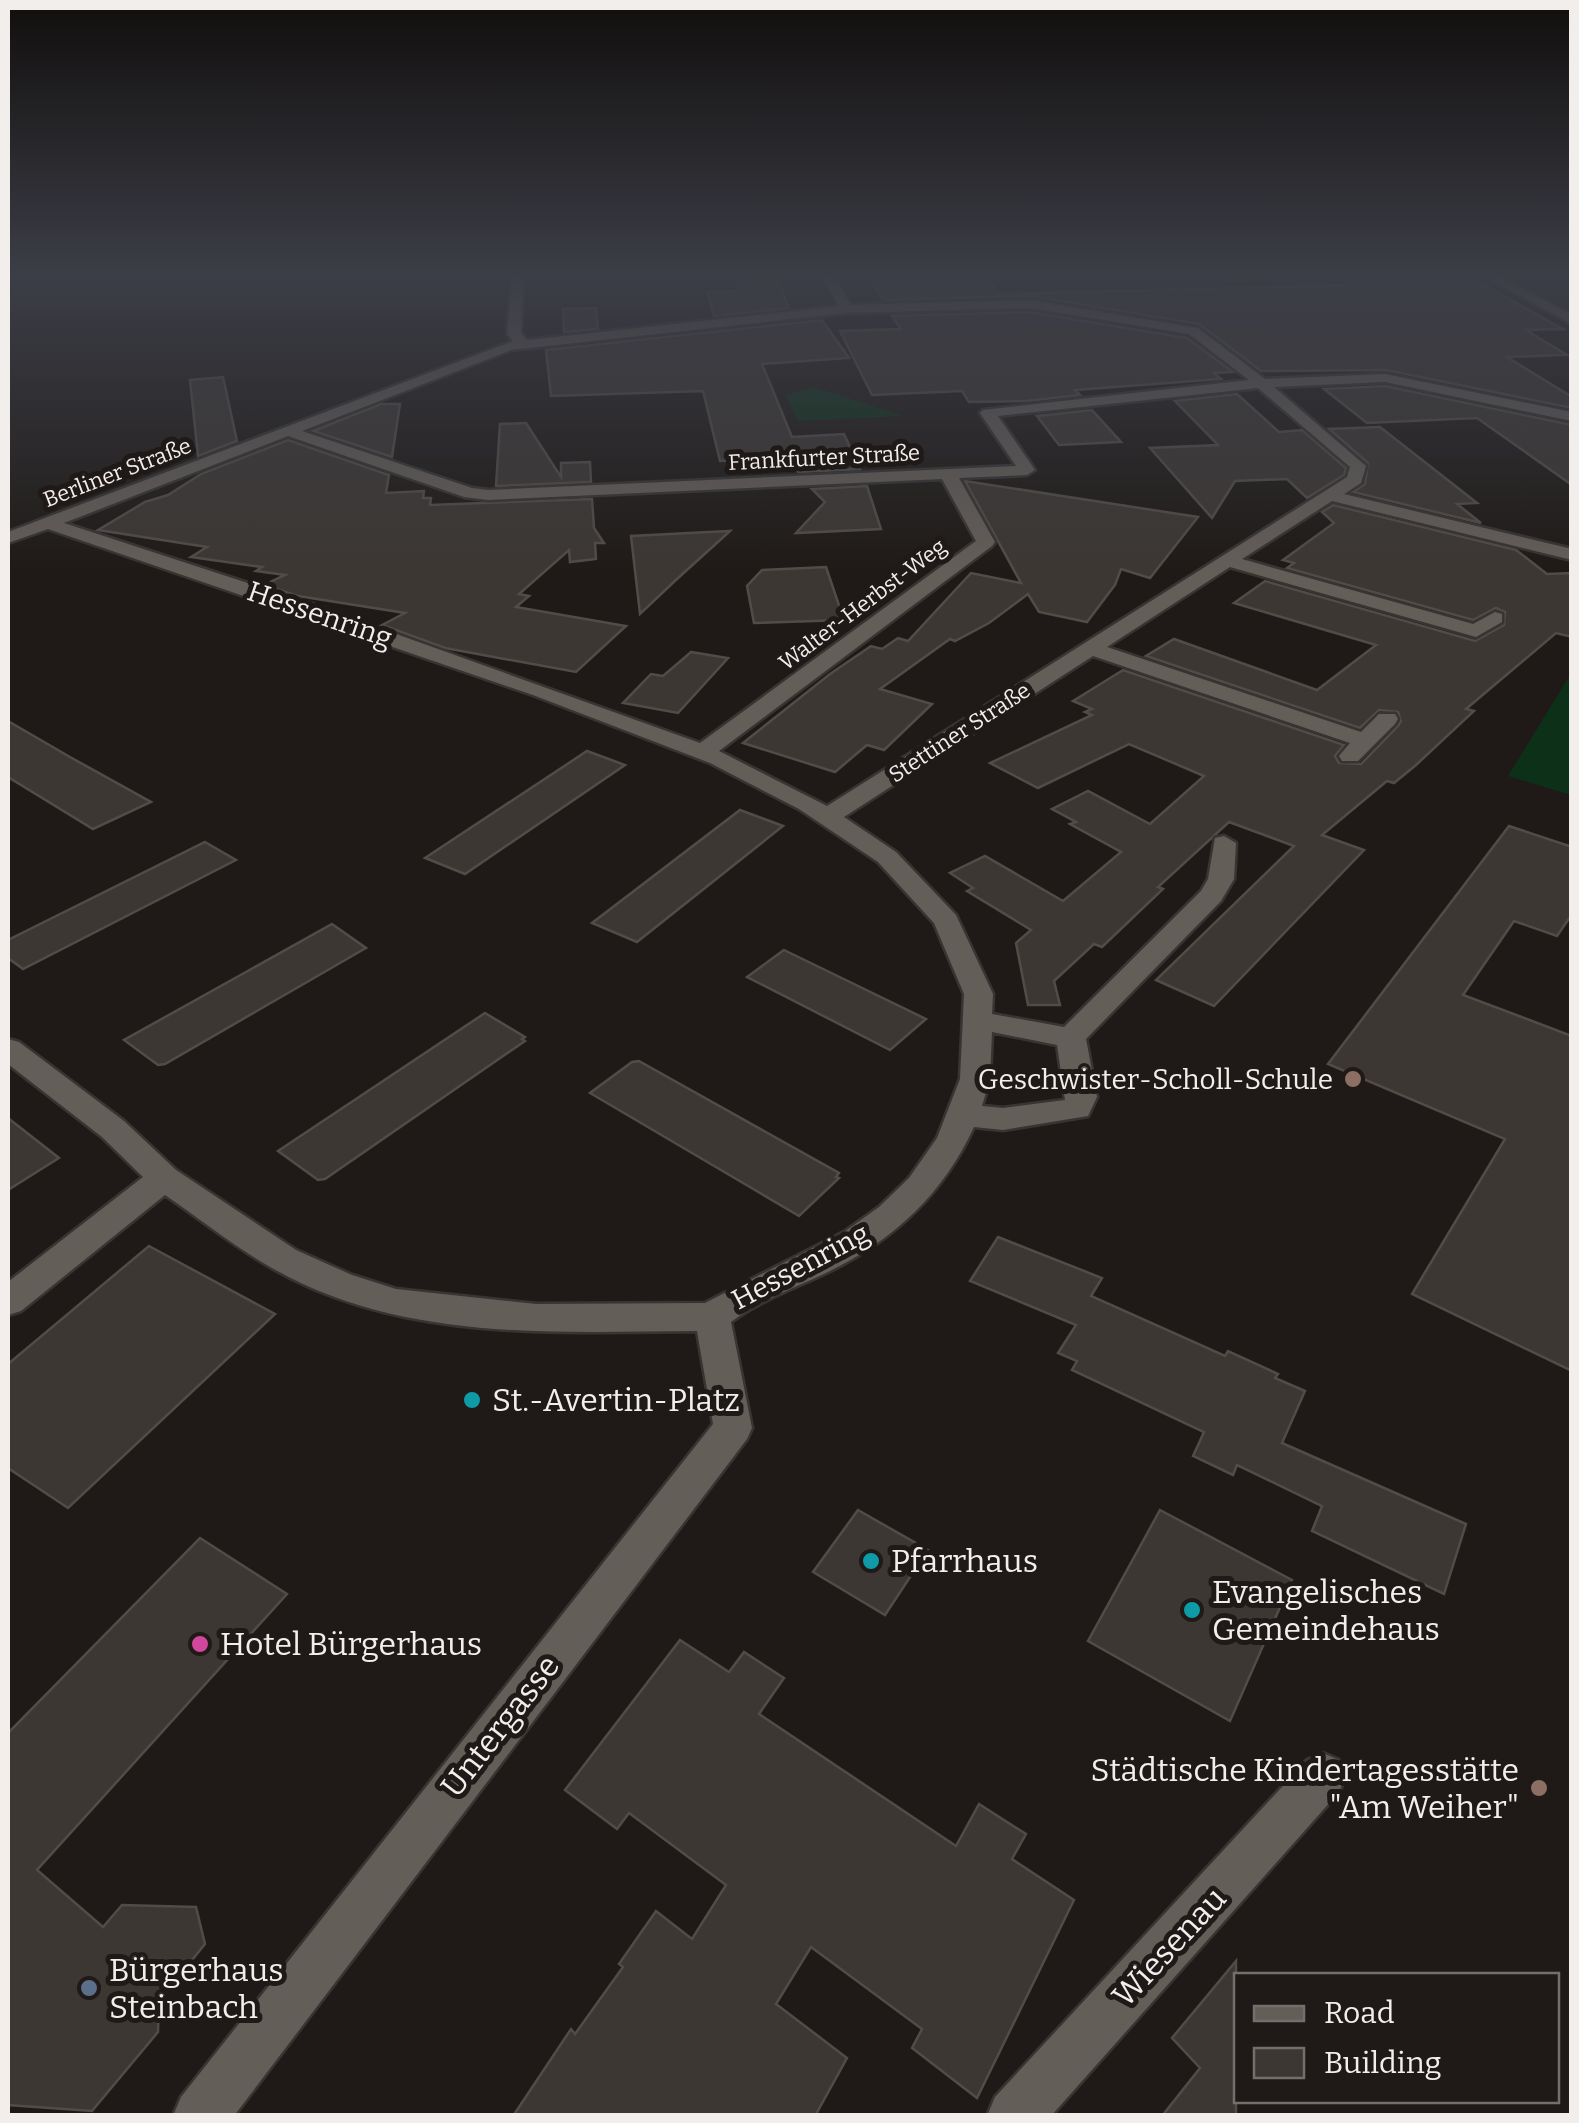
<svg xmlns="http://www.w3.org/2000/svg" width="1579" height="2123" viewBox="0 0 1579 2123" font-family="Bitter,serif">
<style>
.green{fill:#0d3019}
.building{fill:#3c3733;stroke:#524c48;stroke-width:2.5}
.lines{fill:none;stroke-linecap:round;stroke-linejoin:round}
.minor-casing{stroke:#373432;stroke-width:5}
.minor{fill:#645e59;fill-rule:evenodd}
.education-dot{fill:#8d6e63;stroke:#1f1a17;stroke-width:4}
.culture-dot{fill:#0f9aa8;stroke:#1f1a17;stroke-width:4}
.hotel-dot{fill:#d1479c;stroke:#1f1a17;stroke-width:4}
.service-dot{fill:#5c6f8a;stroke:#1f1a17;stroke-width:4}
.labels{text-anchor:middle;stroke-width:10;stroke-linejoin:round;paint-order:stroke}
.far-street-label{font-size:22px;fill:#f1eeeb;stroke:#1f1a17}
.street-label{font-size:28px;fill:#f1eeeb;stroke:#1f1a17}
.poi-label{font-size:28px;fill:#f1eeeb;stroke:#1f1a17;text-anchor:end}
.near-poi-label{font-size:32px;fill:#f1eeeb;stroke:#1f1a17;text-anchor:start}
.near-street-label{font-size:32px;fill:#f1eeeb;stroke:#1f1a17}
</style>
<rect width="100%" height="100%" fill="#1f1a17"/>
<g class="green">
<path d="M814 387 904 416 798 421 785 395Z"/>
<path d="M1570 675H1571V795L1508 776Z"/>
</g>
<g class="building">
<path d="M868 276H984L999 294 1351 285 1338 276H1468L1563 329 1526 330 1567 355 1507 357 1572 397V408L1386 370 1261 371 1199 324 1031 296 883 300Z"/>
<path d="M778 281 789 308 714 316 707 292 740 291 736 283Z"/>
<path d="M596 308 598 329 564 332 563 309Z"/>
<path d="M1030 312 1187 338 1233 372 1214 373 1221 379 1075 390 1080 395 1026 401 969 402 962 391 872 395 840 331 901 329 892 316Z"/>
<path d="M822 320 849 358 762 364 792 437 844 434 860 469 798 472 793 458 720 461 703 391 551 396 546 350Z"/>
<path d="M223 377 237 441 198 456 190 380Z"/>
<path d="M1385 386 1572 425V485L1477 418 1367 423 1324 389Z"/>
<path d="M1237 394 1279 432 1302 430 1346 468 1344 475 1307 498 1287 479 1235 481 1212 518 1150 448 1218 445 1175 401Z"/>
<path d="M381 404H400L392 457 313 431Z"/>
<path d="M1092 410 1121 442 1059 445 1037 416Z"/>
<path d="M526 423 561 477V463L590 462 591 482 496 486 500 424Z"/>
<path d="M1380 427 1477 503 1457 504 1481 523 1353 492 1365 484 1368 463 1329 429Z"/>
<path d="M288 440 389 475 386 493 424 491 423 498H431L430 505 592 499 594 528 604 543H595L596 559 570 562 569 550 519 594 529 596 516 607 626 626 576 672 445 648 382 625 405 613 298 596 264 585 285 575 256 571 262 567 191 557 207 547 98 530 145 502 168 495 201 474Z"/>
<path d="M965 481 1198 517 1150 578 1121 569 1115 585 1087 622 1039 612 1028 594 989 623 955 641 950 639 880 689 932 704 884 750 867 745 835 772 743 743 830 674 871 646 882 649 898 638 908 641 971 573 1021 583Z"/>
<path d="M867 486 881 529 796 533 825 502 812 489Z"/>
<path d="M1333 505 1516 550 1547 574 1572 573V637L1556 633 1466 709 1474 711 1416 765 1394 783 1387 781 1322 835 1364 850 1214 1006 1156 980 1294 846 1229 822 1158 887 1163 889 1102 947 1094 944 1054 981 1060 1005H1028L1016 943 1031 930 967 891 973 888 950 873 985 856 1063 901 1121 852 1070 824 1076 822 1052 809 1088 791 1150 824 1204 776 1129 744 1038 788 990 763 1092 715 1085 712 1092 709 1073 701 1123 670 1344 745 1335 756 1339 763 1361 764 1398 726 1401 721 1398 712 1379 710 1360 728 1146 656 1174 639 1317 690 1376 645 1234 603 1265 581 1475 641 1504 625 1505 612 1496 608 1473 620 1287 568 1294 563 1283 560 1334 523 1322 512Z"/>
<path d="M730 531 677 579 640 614 631 536Z"/>
<path d="M826 567 844 620 754 623 747 586 762 570Z"/>
<path d="M691 652 728 658 678 713 623 703 651 674 663 676Z"/>
<path d="M8 721 70 757 151 802 93 829 8 777Z"/>
<path d="M587 751 625 765 465 874 425 858Z"/>
<path d="M740 810 783 826 637 942 592 923Z"/>
<path d="M1509 826 1572 847V914L1557 936 1514 921 1463 995 1572 1036V1371L1412 1294 1505 1139 1328 1064Z"/>
<path d="M205 842 236 860 23 969 8 958V940Z"/>
<path d="M332 924 366 948 165 1064 158 1065 124 1040Z"/>
<path d="M784 950 852 983 926 1019 890 1050 747 977Z"/>
<path d="M485 1013 525 1037 522 1039 525 1041 325 1179 318 1180 278 1151Z"/>
<path d="M639 1061 839 1173 836 1177 839 1178 799 1216 590 1093 632 1062Z"/>
<path d="M8 1118 59 1158 8 1190Z"/>
<path d="M998 1237 1102 1278 1091 1296 1225 1356 1228 1351 1278 1374 1275 1378 1305 1391 1282 1443 1466 1524 1444 1594 1312 1531 1322 1506 1237 1465 1233 1475 1193 1456 1204 1432 1072 1370 1077 1361 1058 1353 1076 1325 970 1281Z"/>
<path d="M149 1246 275 1314 68 1508 8 1468V1364Z"/>
<path d="M858 1510 928 1550 885 1615 813 1572Z"/>
<path d="M1160 1510 1292 1580 1230 1721 1088 1641Z"/>
<path d="M200 1538 287 1594 37 1870 103 1927 122 1905 196 1907 205 1944 159 2001 158 2032 92 2111 8 2105V1733Z"/>
<path d="M680 1640 729 1672 744 1652 784 1678 759 1714 956 1846 979 1804 1026 1834 1012 1859 1074 1900 977 2098 912 2048 922 2029 811 1947 776 2004 847 2058 815 2116H513L571 2029 575 2034 623 1967 619 1964 656 1911 692 1939 726 1885 629 1813 617 1829 565 1790Z"/>
<path d="M1236 1961V2116H1162L1200 2068 1172 2038Z"/>
</g>
<g class="lines">
<g class="minor-casing">
<g id="minor">
<path d="M512 276H524L521 333 527 340 839 306 822 276H834L851 305 1030 300 1198 328 1265 379 1385 374 1572 412V421L1385 382 1274 387 1366 466 1361 483 1344 494 1572 549V560L1332 501 1242 559 1473 624 1495 612 1502 614V622L1476 637 1230 567 1107 647 1361 732 1379 714H1395L1398 719 1395 724 1358 761H1342L1339 756 1350 743 1093 656 844 817 896 852 956 915 993 994 992 1014 1064 1027 1201 891 1208 879 1215 838 1224 836 1236 843 1234 879 1221 901 1086 1039 1097 1097 1088 1116 1003 1130 974 1127C943 1194 894 1240 828 1272 795 1288 760 1300 731 1322L752 1428 747 1439 234 2116H173L181 2097 713 1424 697 1331C554 1332 401 1342 272 1268 235 1247 200 1219 165 1195L21 1311 8 1315V1282L143 1177 102 1137 8 1064V1039L19 1042 124 1121 176 1170 296 1250 352 1275 396 1289 536 1304 705 1303 844 1232 879 1207 909 1178 937 1138 960 1079 964 994 934 923 878 862 799 809 710 763 533 695 48 529 8 543V532L513 341 507 334ZM1030 308 1189 334 1249 380 983 410 980 413 1016 466 488 490 472 488 302 431 511 350 847 313ZM1258 388 1350 467 1347 477 827 806 719 751 992 546 995 542 959 478 1027 475 1035 470 998 416ZM288 436 464 497 488 500 942 479 976 541 700 743 318 606 64 523ZM992 1032 1057 1045 1065 1100 1003 1108 982 1106 990 1079Z"/>
<path d="M1484 276H1499L1572 315V324Z"/>
<path d="M1323 1753 1339 1760 1346 1776 1339 1792 1051 2116H987L995 2097 1307 1760Z"/>
</g>
</g>
<use href="#minor" class="minor"/>
</g>
<linearGradient id="sky" x2="0" y2="1"><stop stop-color="#110e0d"/><stop offset="0.48" stop-color="#3c3e47"/><stop offset="1" stop-color="#3c3e47" stop-opacity="0"/></linearGradient>
<rect width="1579" height="573" fill="url(#sky)"/>
<g class="education-dot">
<circle cx="1353" cy="1079" r="10"/>
<circle cx="1539" cy="1788" r="10"/>
</g>
<g class="culture-dot">
<circle cx="472" cy="1400" r="10"/>
<circle cx="871" cy="1561" r="10"/>
<circle cx="1192" cy="1610" r="10"/>
</g>
<circle class="hotel-dot" cx="200" cy="1644" r="10"/>
<circle class="service-dot" cx="89" cy="1988" r="10"/>
<g class="labels">
<g class="far-street-label">
<text transform="translate(824 457) rotate(-3)" y="8">Frankfurter Straße</text>
<text transform="translate(117 472) rotate(-21)" y="8">Berliner Straße</text>
<text transform="translate(862 604) rotate(-37)" y="8">Walter-Herbst-Weg</text>
<text transform="translate(959 732) rotate(-33)" y="8">Stettiner Straße</text>
</g>
<g class="street-label">
<text transform="translate(320 614) rotate(19)" y="10">Hessenring</text>
<text transform="translate(800 1266) rotate(-28)" y="10">Hessenring</text>
</g>
<g class="poi-label">
<text x="1333" y="1089">Geschwister-Scholl-Schule</text>
</g>
<g class="near-poi-label">
<text x="492" y="1411">St.-Avertin-Platz</text>
<text x="891" y="1572">Pfarrhaus</text>
<text x="1212" y="1603">Evangelisches<tspan x="1212" dy="37">Gemeindehaus</tspan></text>
<text x="220" y="1655">Hotel Bürgerhaus</text>
<text x="1519" y="1781" text-anchor="end">Städtische Kindertagesstätte<tspan x="1519" dy="37">"Am Weiher"</tspan></text>
<text x="109" y="1981">Bürgerhaus<tspan x="109" dy="37">Steinbach</tspan></text>
</g>
<g class="near-street-label">
<text transform="translate(500 1726) rotate(-52)" y="11">Untergasse</text>
<text transform="translate(1169 1947) rotate(-47)" y="11">Wiesenau</text>
</g>
</g>
<rect width="1579" height="2123" fill="none" stroke="#f1eeeb" stroke-width="20"/>
<rect x="1234" y="1973" width="325" height="130" fill="#1f1a17" stroke="#736f6c" stroke-width="2.5"/>
<rect x="1254" y="2006" width="50" height="15" fill="#645e59" stroke="#736f6c" stroke-width="2.5"/>
<text x="1324" y="2023" font-size="30" fill="#f1eeeb">Road</text>
<rect x="1254" y="2048" width="50" height="30" fill="#3c3733" stroke="#736f6c" stroke-width="2.5"/>
<text x="1324" y="2073" font-size="30" fill="#f1eeeb">Building</text>
</svg>
